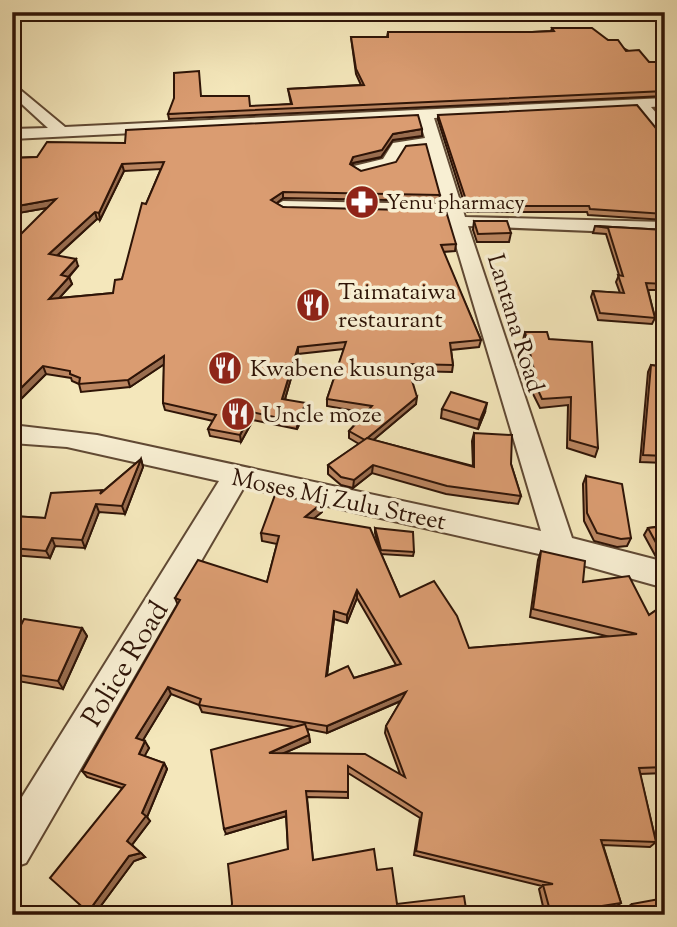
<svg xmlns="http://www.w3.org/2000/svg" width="677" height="927" viewBox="0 0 677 927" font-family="'Sorts Mill Goudy',serif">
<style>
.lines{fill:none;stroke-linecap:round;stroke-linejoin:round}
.minor-casing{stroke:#604934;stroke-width:4}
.minor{fill:#f8efd3;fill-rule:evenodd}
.wall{fill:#bb8661;stroke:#2e1407;stroke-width:2;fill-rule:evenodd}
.shaded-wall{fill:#996d4f;stroke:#2e1407;stroke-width:2}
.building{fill:#da9c71;stroke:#2e1407;stroke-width:2;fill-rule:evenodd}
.labels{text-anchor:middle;stroke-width:7;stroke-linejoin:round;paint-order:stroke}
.far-poi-label{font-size:21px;fill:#2e1407;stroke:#f8efd3;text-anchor:start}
.poi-label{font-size:24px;fill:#2e1407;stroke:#f8efd3;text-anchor:start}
.street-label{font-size:24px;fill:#2e1407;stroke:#f8efd3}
.near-street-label{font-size:28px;fill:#2e1407;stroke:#f8efd3}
</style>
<rect width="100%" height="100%" fill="#f4e7bb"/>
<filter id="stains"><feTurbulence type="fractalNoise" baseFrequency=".00286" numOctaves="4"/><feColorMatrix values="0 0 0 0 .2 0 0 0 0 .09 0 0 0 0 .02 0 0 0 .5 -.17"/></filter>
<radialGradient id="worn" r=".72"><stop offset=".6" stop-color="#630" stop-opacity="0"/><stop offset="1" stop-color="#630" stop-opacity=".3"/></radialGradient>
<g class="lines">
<g class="minor-casing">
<path id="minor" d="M12 83 65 127 665 98V106L651 107 665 123V138L659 136 636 108 434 118 465 217 665 222V234L468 226 572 538 665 562V588L561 559 244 487 26 863 12 868V813L219 481 67 447 12 443V425L97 435 541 531 447 215 283 211 274 206 283 201 443 204 427 148 404 150 395 166 360 175 352 170 354 166 383 159 393 143 425 138 419 119 12 139V129L48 128 12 95Z"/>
</g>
<use href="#minor" class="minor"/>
</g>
<g class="wall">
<path d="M552 28 608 40 649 62 661 67H665V96L169 119 168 114 291 104 288 89 361 85 356 74 351 37H387L388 32H532L551 31Z"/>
<path d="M665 103V119L656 109 658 104Z"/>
<path d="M438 115 659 132 665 134V220L588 215 587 212H467L438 120Z"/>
<path d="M422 129V136L393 140 381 157 353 163 352 166 361 171 440 195 439 201 283 198 276 203 283 207 456 244 455 251 443 252 481 340 479 347 451 350 453 365 452 372 409 371 416 404 373 440 473 466 472 441 474 433 511 464 521 496 518 504 446 494 372 473 353 488 341 485 328 474V465L359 444 349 438V431L366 413 327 406V399L344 349 298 354 285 399 306 410 297 429 253 420 241 442 210 436 208 429 213 421 165 410 163 403 164 364 130 387 81 392 79 384 72 381 71 378 46 374 12 408 47 208 13 214 12 212V158L37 157 125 143ZM161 169 146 204 122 279 113 293 59 298 72 284 69 277 78 266 57 256 97 219 100 220 124 171Z"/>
<path d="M474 221 511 233 509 242H477L473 230Z"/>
<path d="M595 226 665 230V290H648L655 318 652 324 598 320 591 297 593 291 620 293 616 282 619 275 606 234 593 233Z"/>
<path d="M525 332 549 339 598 448 595 457 567 448 568 405 540 408 530 388 532 380 523 340Z"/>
<path d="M651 365 665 367V463L640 462 648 372Z"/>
<path d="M442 409 485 412 478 429 441 418Z"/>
<path d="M141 459 143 467 125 514 99 512 85 548 55 546 50 558 12 555V516L45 518 102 492Z"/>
<path d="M586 476 631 538 627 546 617 547 594 541 584 521 583 484Z"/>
<path d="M663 495H665V561L656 557 644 535 648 528 662 526 659 502Z"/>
<path d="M322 512 314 518 379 549 375 533V528L414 552 413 556 381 554 400 597 469 648 610 637 530 617 538 560 541 551 583 582 649 615 665 604V773L640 774 656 842 650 847 603 845 621 903 615 907 564 915H545L539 889 542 886 414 855 420 818 348 773V798L307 797 313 860 377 870 397 904 467 915H231L288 849 286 816 226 834 294 727 202 712 199 705 171 694 143 740 149 748 144 756 164 763 167 769 147 817 150 821 132 845 145 857 134 861 94 915H92L122 788 87 777 82 771 178 605 175 598 267 582 277 544 262 541 261 533ZM357 598 396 665 354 678 327 675 334 619 347 623ZM401 701 386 726 385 733 400 774 284 753 310 742 307 729 327 733Z"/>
<path d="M82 628 87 636 63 689 12 680V643Z"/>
<path d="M632 904 665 915H628L626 908Z"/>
</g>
<g class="shaded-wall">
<path d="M422 129V136L393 140 381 157 353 163 349 171 350 164 353 157 393 134Z"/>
<path d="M122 164 124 171 100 220 99 213Z"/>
<path d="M283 192V198L272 207 271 200Z"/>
<path d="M56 199 58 206 13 214 12 212V207Z"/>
<path d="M95 212 97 219 51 261 49 254Z"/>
<path d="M76 259 78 266 64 282 61 275Z"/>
<path d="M69 277 72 284 52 306 49 299Z"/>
<path d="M298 347V354L283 406 282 399Z"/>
<path d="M164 356 166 363 130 387 128 380Z"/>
<path d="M43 366 46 374 12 408V397Z"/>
<path d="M417 397 416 404 365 447V440Z"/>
<path d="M306 403V410L297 429V422Z"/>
<path d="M487 403 485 412 478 429 480 420Z"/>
<path d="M252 412 253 420 241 442 240 435Z"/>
<path d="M141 459 143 467 125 514 122 506Z"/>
<path d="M373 465 372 473 353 488 354 480Z"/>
<path d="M322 503V512L306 525 305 517Z"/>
<path d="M96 504 99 512 85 548 82 540Z"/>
<path d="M52 538 55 546 50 558 46 551Z"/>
<path d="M357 590V598L347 623V615Z"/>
<path d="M334 611V619L326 683V676Z"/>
<path d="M82 628 87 636 63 689 58 681Z"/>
<path d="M168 687 171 694 140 745 136 738Z"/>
<path d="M406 692 405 699 327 733V726Z"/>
<path d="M309 735 310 742 270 759 269 753Z"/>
<path d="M145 741 149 748 142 761 139 754Z"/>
<path d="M164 763 167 769 147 817 150 821 131 846 127 841 142 813Z"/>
<path d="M286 811 287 816 226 834 224 829Z"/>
<path d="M141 853 145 857 134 861 94 915H92L88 912 129 856Z"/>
</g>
<g class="building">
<path d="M552 28H592L608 40H618L626 51 639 50 649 62H658L661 67H665V91L168 114 174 98V73L199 71 201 96H249L250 106 292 104 288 89 364 85 356 69 351 37H388V32H532L554 31Z"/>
<path d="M665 103V111L658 104Z"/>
<path d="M637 105 659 132 665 134V214L590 209 589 206H468L438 115Z"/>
<path d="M418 115 422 129 393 134 382 150 353 157 350 164 361 171 396 162 406 146 426 144 440 195 283 192 271 200 283 207 446 211 456 244 441 245 481 340 450 343 453 365 407 364 417 397 365 440 349 431 372 406 327 399 346 342 298 347 282 399 306 403 297 422 252 412 240 435 208 429 216 415 163 403 164 356 128 380 79 384 80 378 70 374V371L43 366 12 397V243L56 199 12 207V158L37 157 47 142 125 143 126 130ZM164 162 146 204 142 203 122 279 115 280 113 293 49 299 69 277 61 275 76 259 49 254 95 212 99 213 122 164Z"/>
<path d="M474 221H507L511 233 478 234Z"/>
<path d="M595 226 665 230V284L646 283 655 318 600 313 593 291 624 293 618 275 623 276 608 228Z"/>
<path d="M525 332H547L549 339 592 342 598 448 570 440 571 397 542 399 533 379 536 378Z"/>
<path d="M651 365 665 367V456L643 455Z"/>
<path d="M451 392 487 403 480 420 442 409Z"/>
<path d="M474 433 512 435 511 464 521 496 447 486 373 465 354 480 341 477 328 465 367 438 474 467Z"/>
<path d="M141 459 122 506 96 504 82 540 52 538 46 551 12 548V516L45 518 51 493 102 490 100 494Z"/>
<path d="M586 476 622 484 631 538 621 539 597 533 587 513Z"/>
<path d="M275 495 322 503 305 517 370 528 400 597 434 581 457 616 469 648 637 634 533 609 541 551 585 561 583 582 629 576 649 615 665 604V767L639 768 656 842 601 840 621 903 551 914 543 885 553 884 416 851 422 813 348 766V792L306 791 313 860 374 849 377 870 392 868 397 904 464 896 467 915H231L232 903 228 864 288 849 286 811 224 829 211 750 305 724 309 735 269 753 365 754 405 777 386 726 406 692 327 726 199 705 201 699 168 687 136 738 145 741 139 754 164 763 142 813 146 816 127 841 141 853 129 856 88 912 50 878 125 785 82 771 180 600 175 598 198 560 267 582 279 536 261 533ZM357 590 401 664 354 678 348 666 326 676 334 611 347 615Z"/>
<path d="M665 526V553L660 550 648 528Z"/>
<path d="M375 528 413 532 414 552 381 550Z"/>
<path d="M24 619 82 628 58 681 12 674V643Z"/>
<path d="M665 898V915H636L632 904Z"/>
</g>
<defs>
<g id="pharmacy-disc" transform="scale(1.75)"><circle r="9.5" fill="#8f2418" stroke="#f8efd3"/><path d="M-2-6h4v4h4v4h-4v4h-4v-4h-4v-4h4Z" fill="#fff"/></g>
<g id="restaurant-disc" transform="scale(1.75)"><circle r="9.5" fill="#8f2418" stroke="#f8efd3"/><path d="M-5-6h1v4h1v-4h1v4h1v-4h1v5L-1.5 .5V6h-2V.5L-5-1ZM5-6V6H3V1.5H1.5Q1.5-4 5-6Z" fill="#fff"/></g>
</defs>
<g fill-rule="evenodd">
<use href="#pharmacy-disc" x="362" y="202"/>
<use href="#restaurant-disc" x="313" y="305"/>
<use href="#restaurant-disc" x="225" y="368"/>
<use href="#restaurant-disc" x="238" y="414"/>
</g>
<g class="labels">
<g class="far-poi-label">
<text x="386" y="209">Yenu pharmacy</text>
</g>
<g class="poi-label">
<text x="338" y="299">Taimataiwa<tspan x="338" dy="28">restaurant</tspan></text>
<text x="250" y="376">Kwabene kusunga</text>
<text x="262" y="422">Uncle moze</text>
</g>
<g class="street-label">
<text transform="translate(516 323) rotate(73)" y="8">Lantana Road</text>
<text transform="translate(339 499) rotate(12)" y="8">Moses Mj Zulu Street</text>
</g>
<g class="near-street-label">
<text transform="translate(124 663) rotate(-59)" y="10">Police Road</text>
</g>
</g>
<rect width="677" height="927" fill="none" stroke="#f4e7bb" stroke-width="42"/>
<rect x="14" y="14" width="649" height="899" fill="none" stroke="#2e1407" stroke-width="3.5"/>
<rect x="21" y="21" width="635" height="885" fill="none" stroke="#2e1407" stroke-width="2"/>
<rect width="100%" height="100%" filter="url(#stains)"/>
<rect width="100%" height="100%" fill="url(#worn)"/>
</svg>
